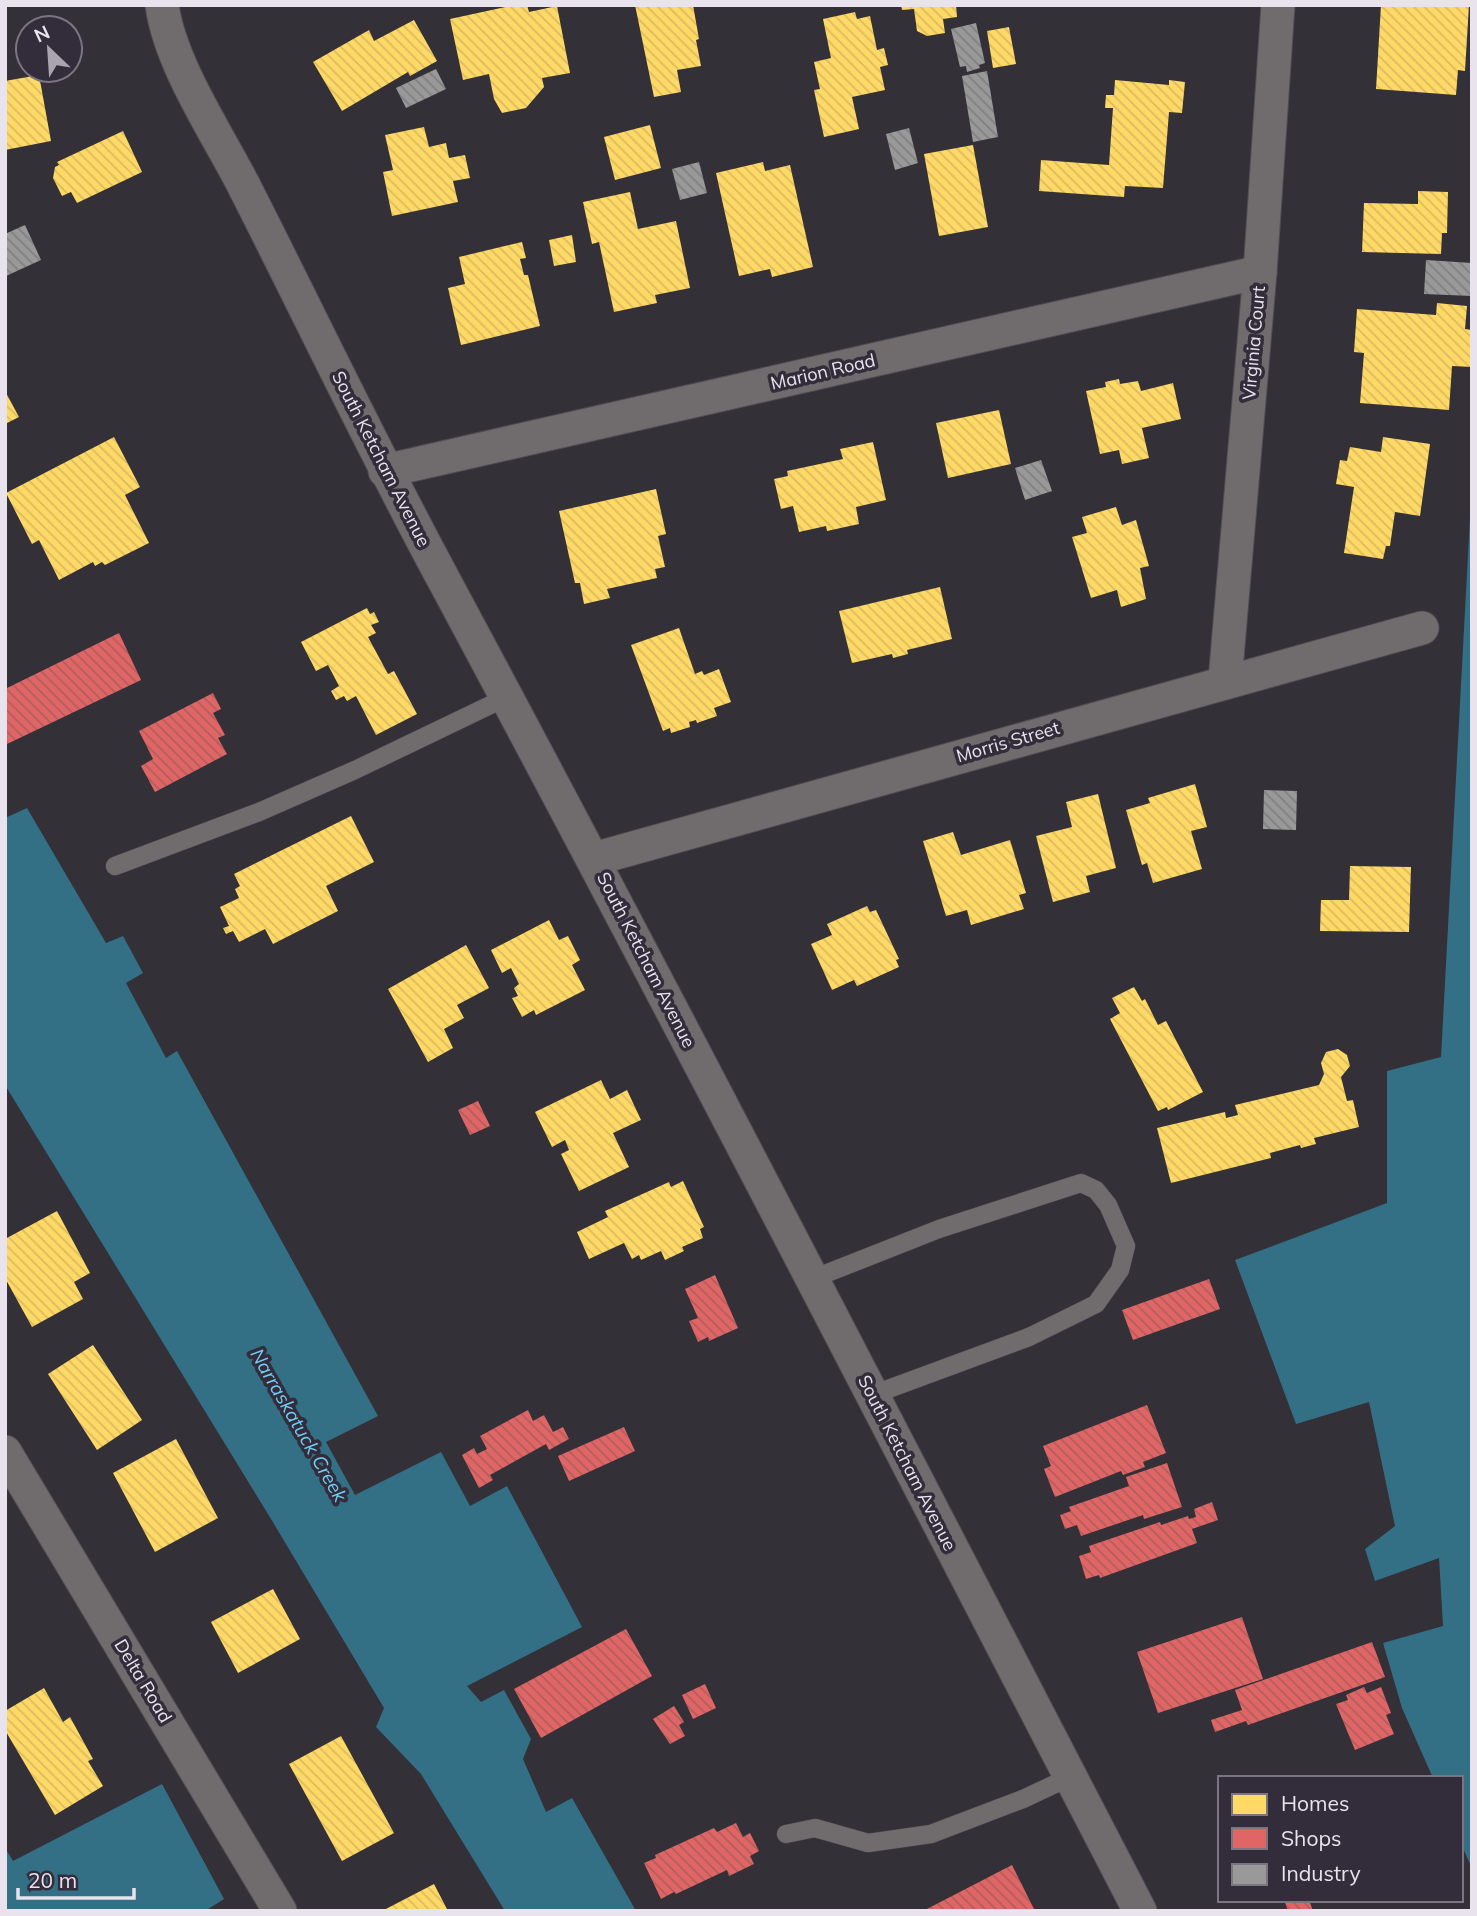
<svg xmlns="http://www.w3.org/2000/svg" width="1477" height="1916" viewBox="0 0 1477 1916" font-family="Mulish,sans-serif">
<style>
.water{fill:#336f85}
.homes{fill:url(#homes-back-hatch)}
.shops{fill:url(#shops-back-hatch)}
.industry{fill:url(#industry-back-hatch)}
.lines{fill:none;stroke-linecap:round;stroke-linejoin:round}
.service-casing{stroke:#504d54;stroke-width:19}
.minor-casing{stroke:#504d54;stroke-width:35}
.service{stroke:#706c6e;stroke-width:18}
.minor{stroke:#706c6e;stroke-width:33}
.labels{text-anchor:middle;stroke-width:7;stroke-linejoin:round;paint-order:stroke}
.street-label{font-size:18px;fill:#e8e3ed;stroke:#332c3b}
.water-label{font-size:19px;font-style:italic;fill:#6ecff6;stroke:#332c3b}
</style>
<defs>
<pattern id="homes-back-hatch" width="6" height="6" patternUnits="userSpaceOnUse" patternTransform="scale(1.75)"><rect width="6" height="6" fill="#ffd966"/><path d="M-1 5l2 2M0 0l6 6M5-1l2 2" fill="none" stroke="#dabb60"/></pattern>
<pattern id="shops-back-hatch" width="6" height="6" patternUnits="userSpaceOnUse" patternTransform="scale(1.75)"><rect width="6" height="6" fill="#e06666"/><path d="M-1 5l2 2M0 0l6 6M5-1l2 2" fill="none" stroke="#b25c5d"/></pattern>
<pattern id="industry-back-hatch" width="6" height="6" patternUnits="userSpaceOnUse" patternTransform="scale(1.75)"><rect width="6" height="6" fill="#999"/><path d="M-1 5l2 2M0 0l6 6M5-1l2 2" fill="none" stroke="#808080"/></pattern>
</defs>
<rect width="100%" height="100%" fill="#333038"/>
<g class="water">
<path d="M1472 480V1868L1461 1844V1778H1433L1402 1708 1383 1643 1443 1626 1439 1558 1375 1581 1365 1549 1395 1526 1369 1402 1296 1424 1235 1260 1387 1203V1071L1441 1057Z"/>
<path d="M27 808 106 943 123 936 143 973 126 983 166 1058 177 1051 378 1416 326 1442 355 1495 441 1452 470 1506 507 1486 582 1627 467 1686 481 1702 504 1690 531 1739 523 1759 546 1812 572 1798 636 1911H505L421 1774 376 1727 384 1708 271 1519 5 1085V818Z"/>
<path d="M162 1784 224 1899 205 1911H5V1848L13 1861Z"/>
</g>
<g class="homes">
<path d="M515 5H527L529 12 557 6 570 73 542 78 544 87 526 108 502 113 494 99 489 74 463 80 450 19Z"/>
<path d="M635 5H693L699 39 696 40 701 66 677 70 681 92 654 97Z"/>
<path d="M901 5H956L957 17 943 19 945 33 927 36 917 31 914 9 902 10Z"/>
<path d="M1381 5H1469L1465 71 1458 70 1456 95 1376 89Z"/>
<path d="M855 12 857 19 870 16 877 50 884 48 888 65 880 67 885 90 852 97 859 129 824 137 814 90 820 89 814 62 831 58 823 19Z"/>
<path d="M414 20 437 61 410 76 408 72 342 111 313 62 369 30 374 41Z"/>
<path d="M1009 27 1016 64 993 68 987 31Z"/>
<path d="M39 75 51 141 5 150V81Z"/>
<path d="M1115 80 1169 85V80L1185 82 1182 113 1169 112 1163 188 1125 186 1124 197 1039 191 1041 160 1109 165 1113 108H1105L1106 95H1114Z"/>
<path d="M650 125 661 168 615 180 604 137Z"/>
<path d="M424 127 429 147 446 143 449 158 465 155 470 178 453 181 458 202 392 216 383 172 393 170 385 135Z"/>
<path d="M123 131 142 172 77 203 71 192 62 196 53 178 55 167 59 165 57 162Z"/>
<path d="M973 145 988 227 939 236 924 154Z"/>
<path d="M763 162 765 171 790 165 813 267 772 277 770 269 739 276 716 173Z"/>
<path d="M1418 191 1448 192 1447 233H1442L1441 254 1362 252 1364 203 1418 204Z"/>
<path d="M630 192 638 229 676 221 690 288 655 295 657 303 614 312 599 242 592 244 583 202Z"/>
<path d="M572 235 576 262 554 266 549 240Z"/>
<path d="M522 242 526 258 520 259 524 275H528L540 326 461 345 448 288 465 284 459 257Z"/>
<path d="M1437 303 1467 306 1465 329 1472 330V367L1452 366 1449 410 1360 403 1364 353 1354 352 1357 309 1436 315Z"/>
<path d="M1119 379 1120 384 1138 381 1141 391 1173 383 1181 419 1142 428 1149 458 1122 464 1119 450 1100 454 1086 391 1106 387 1105 382Z"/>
<path d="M5 391 19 417 5 424Z"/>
<path d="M999 410 1011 464 948 478 936 423Z"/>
<path d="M114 437 140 487 125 495 149 543 105 565 102 562 95 566 93 562 59 580 39 540 32 544 6 493Z"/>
<path d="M1383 437 1430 444 1420 516 1395 512 1390 546H1386L1383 559 1344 553 1354 487 1336 484 1340 460 1347 461 1350 447 1381 452Z"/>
<path d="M873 442 886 500 856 507 859 524 827 531 826 526 799 532 793 506 781 509 774 479 788 476 787 471 843 459 840 449Z"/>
<path d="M656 489 666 534 658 536 665 567 655 569 657 578 607 589 610 598 584 604 580 583H575L559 511Z"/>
<path d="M1116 507 1122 525 1136 520 1149 566 1140 568 1146 599 1121 607 1117 590 1091 598 1072 537 1087 533 1082 517Z"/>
<path d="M940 587 952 639 907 650 908 654 893 658 892 654 852 663 839 611Z"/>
<path d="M367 608 370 614 374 612 379 622 371 625 376 633 368 637 388 674 394 671 417 714 376 735 356 696 347 701 344 696 336 700 331 691 339 686 328 665 316 671 301 642Z"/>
<path d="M679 628 695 674 702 671 704 675 719 669 731 702 714 708 717 716 697 723 696 720 689 722 690 727 671 733 670 728 663 731 631 645Z"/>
<path d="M1195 784 1207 827 1191 831 1202 869 1153 883 1147 863 1142 865 1126 810 1150 803 1148 798Z"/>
<path d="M1098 794 1116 868 1086 876 1090 892 1053 902 1036 836 1072 827 1066 802Z"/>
<path d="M351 816 374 862 326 886 338 911 273 944 265 929 239 942 233 931 226 934 223 928 229 926 220 907 239 898 235 889 240 886 234 874Z"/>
<path d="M953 832 961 855 1010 840 1026 893 1019 895 1024 909 971 925 967 910 946 916 923 841Z"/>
<path d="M1350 866 1411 867 1409 932 1320 931 1321 900H1349Z"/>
<path d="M867 906 870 912 876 910 899 959 896 960 899 967 857 986 854 980 832 990 811 944 832 935 827 924Z"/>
<path d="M549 920 559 940 568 936 580 960 572 965 585 990 536 1015 534 1010 522 1017 512 998 518 996 514 988 519 984 511 968 502 973 491 950Z"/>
<path d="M466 945 489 988 457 1005 464 1018 444 1029 453 1048 428 1062 388 989Z"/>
<path d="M1134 987 1142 1001 1145 999 1158 1025 1166 1021 1203 1092 1168 1110 1167 1107 1158 1111 1110 1019 1120 1013 1112 998Z"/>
<path d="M1338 1049 1347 1055 1350 1066 1341 1077 1347 1101 1353 1100 1359 1127 1314 1138 1316 1144 1301 1148 1300 1145 1270 1153 1271 1158 1171 1183 1157 1128 1225 1112 1226 1118 1238 1115 1235 1105 1319 1085 1324 1074 1321 1063 1326 1052Z"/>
<path d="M601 1080 610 1099 627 1090 641 1120 613 1133 629 1167 579 1191 561 1154 569 1150 565 1140 552 1147 535 1112Z"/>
<path d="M683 1181 704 1227 700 1229 703 1238 682 1247 684 1251 665 1260 661 1251 641 1260 639 1255 632 1259 624 1243 589 1259 577 1232 608 1217 605 1211 669 1182 671 1187Z"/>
<path d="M57 1211 90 1273 74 1282 83 1299 32 1327 5 1278V1239Z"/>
<path d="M93 1345 142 1420 97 1450 48 1374Z"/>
<path d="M176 1439 218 1518 155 1552 113 1473Z"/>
<path d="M273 1589 300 1639 238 1673 211 1622Z"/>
<path d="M44 1688 63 1722 70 1717 93 1759 88 1761 103 1786 55 1815 5 1730V1711Z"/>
<path d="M341 1736 394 1833 342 1861 289 1764Z"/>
<path d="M434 1884 448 1911H382Z"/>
</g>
<g class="shops">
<path d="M119 633 141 680 5 745V689Z"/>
<path d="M213 693 221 709 213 713 225 735 218 738 227 754 155 792 141 766 153 759 139 731Z"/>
<path d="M478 1101 490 1126 470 1135 458 1110Z"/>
<path d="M715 1275 738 1328 709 1341 708 1337 698 1342 689 1321 698 1318 685 1289Z"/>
<path d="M1209 1279 1220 1309 1133 1340 1122 1310Z"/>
<path d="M1147 1405 1166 1453 1143 1462 1145 1467 1123 1475 1121 1471 1055 1497 1044 1469 1051 1466 1043 1446Z"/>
<path d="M528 1410 533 1421 544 1415 553 1432 563 1427 569 1439 549 1450 546 1444 490 1475 493 1480 479 1488 462 1455 474 1448 477 1454 487 1449 480 1436Z"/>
<path d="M624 1427 635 1451 569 1481 558 1456Z"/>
<path d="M1167 1463 1182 1507 1144 1519 1143 1515 1081 1536 1077 1525 1065 1529 1060 1515 1071 1511 1069 1507 1129 1486 1126 1477Z"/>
<path d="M1212 1502 1218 1520 1192 1529 1197 1543 1100 1578 1099 1575 1086 1579 1079 1556 1091 1552 1089 1546 1160 1522 1161 1525 1188 1516 1189 1519 1196 1517 1194 1509Z"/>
<path d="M1242 1617 1263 1679 1158 1713 1137 1652Z"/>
<path d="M626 1629 652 1676 541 1738 514 1689Z"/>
<path d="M1372 1642 1385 1677 1248 1725 1246 1721 1215 1732 1211 1720 1242 1710 1235 1690Z"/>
<path d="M705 1684 716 1708 693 1719 682 1695Z"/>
<path d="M1364 1687 1367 1693 1381 1687 1391 1713 1386 1715 1394 1734 1355 1750 1336 1704 1348 1700 1346 1695Z"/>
<path d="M674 1706 684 1722 679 1725 685 1736 670 1744 653 1719Z"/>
<path d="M736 1823 743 1837 750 1833 759 1851 750 1856 754 1864 729 1876 727 1870 676 1894 674 1892 661 1899 644 1863 656 1858 655 1855 714 1828 717 1832Z"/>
<path d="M1012 1865 1035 1911H923Z"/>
<path d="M1284 1900H1309L1313 1911H1288Z"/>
</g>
<g class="industry">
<path d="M976 23 985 63 979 65 980 68 967 72 966 66 960 67 951 29Z"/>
<path d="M436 69 446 89 406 108 396 88Z"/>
<path d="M987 71 998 137 973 142 962 76Z"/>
<path d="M909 128 918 163 895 170 886 134Z"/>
<path d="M699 162 707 193 680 200 672 169Z"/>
<path d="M25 225 41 260 6 276 5 234Z"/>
<path d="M1426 260 1472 263V296L1424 294Z"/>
<path d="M1041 460 1052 491 1025 500 1015 468Z"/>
<path d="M1264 790 1297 791 1296 830 1263 829Z"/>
</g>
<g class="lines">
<g class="service-casing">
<g id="service">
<path d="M115 866 259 812 355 770 507 697"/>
<path d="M812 1279 939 1229 1081 1183 1096 1190 1108 1205 1126 1246 1120 1270 1096 1304 1029 1337 872 1395"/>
<path d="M786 1834 815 1828 868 1843 931 1834 1023 1799 1070 1777"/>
</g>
</g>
<g class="minor-casing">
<g id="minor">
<path d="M162 5C170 65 219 136 246 190 313 322 376 455 446 584 682 1024 910 1468 1140 1911"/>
<path d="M385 471 1260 272"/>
<path d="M1225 681 1260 272 1278 5"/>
<path d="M594 859 1422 628"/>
<path d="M5 1452 280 1911"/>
</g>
</g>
<use href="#service" class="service"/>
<use href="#minor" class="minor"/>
</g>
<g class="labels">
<g class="street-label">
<text transform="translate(1254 343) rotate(-85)" y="6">Virginia Court</text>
<text transform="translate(823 372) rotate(-13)" y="6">Marion Road</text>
<text transform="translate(381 459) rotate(63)" y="6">South Ketcham Avenue</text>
<text transform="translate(1008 742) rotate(-16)" y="6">Morris Street</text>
<text transform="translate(646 960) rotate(63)" y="6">South Ketcham Avenue</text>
<text transform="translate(907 1463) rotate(63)" y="6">South Ketcham Avenue</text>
<text transform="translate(143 1681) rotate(59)" y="6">Delta Road</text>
</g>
<g class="water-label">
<text transform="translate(299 1425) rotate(60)" y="7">Narraskatuck Creek</text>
</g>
</g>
<rect width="1477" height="1916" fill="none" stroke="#e8e3ed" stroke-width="14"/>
<rect x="1218" y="1776" width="245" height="126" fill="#332c3b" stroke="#7b7582" stroke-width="2"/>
<rect x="1232" y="1794" width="35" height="21" fill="#ffd966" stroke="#7b7582" stroke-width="2"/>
<text x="1281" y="1811" font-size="21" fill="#e8e3ed">Homes</text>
<rect x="1232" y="1828" width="35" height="21" fill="#e06666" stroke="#7b7582" stroke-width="2"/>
<text x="1281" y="1846" font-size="21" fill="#e8e3ed">Shops</text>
<rect x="1232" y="1864" width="35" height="21" fill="#999999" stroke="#7b7582" stroke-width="2"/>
<text x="1281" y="1881" font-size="21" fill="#e8e3ed">Industry</text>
<g transform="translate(49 49) rotate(335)"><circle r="33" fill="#332c3b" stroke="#7b7582" stroke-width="2"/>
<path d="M0-5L12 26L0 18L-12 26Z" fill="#a9a4ae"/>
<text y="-10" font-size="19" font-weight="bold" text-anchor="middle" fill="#e8e3ed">N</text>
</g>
<path d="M18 1888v10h116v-10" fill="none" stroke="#e8e3ed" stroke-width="3.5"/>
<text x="28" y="1888" font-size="21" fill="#e8e3ed" stroke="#332c3b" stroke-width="5" paint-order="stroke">20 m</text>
</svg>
